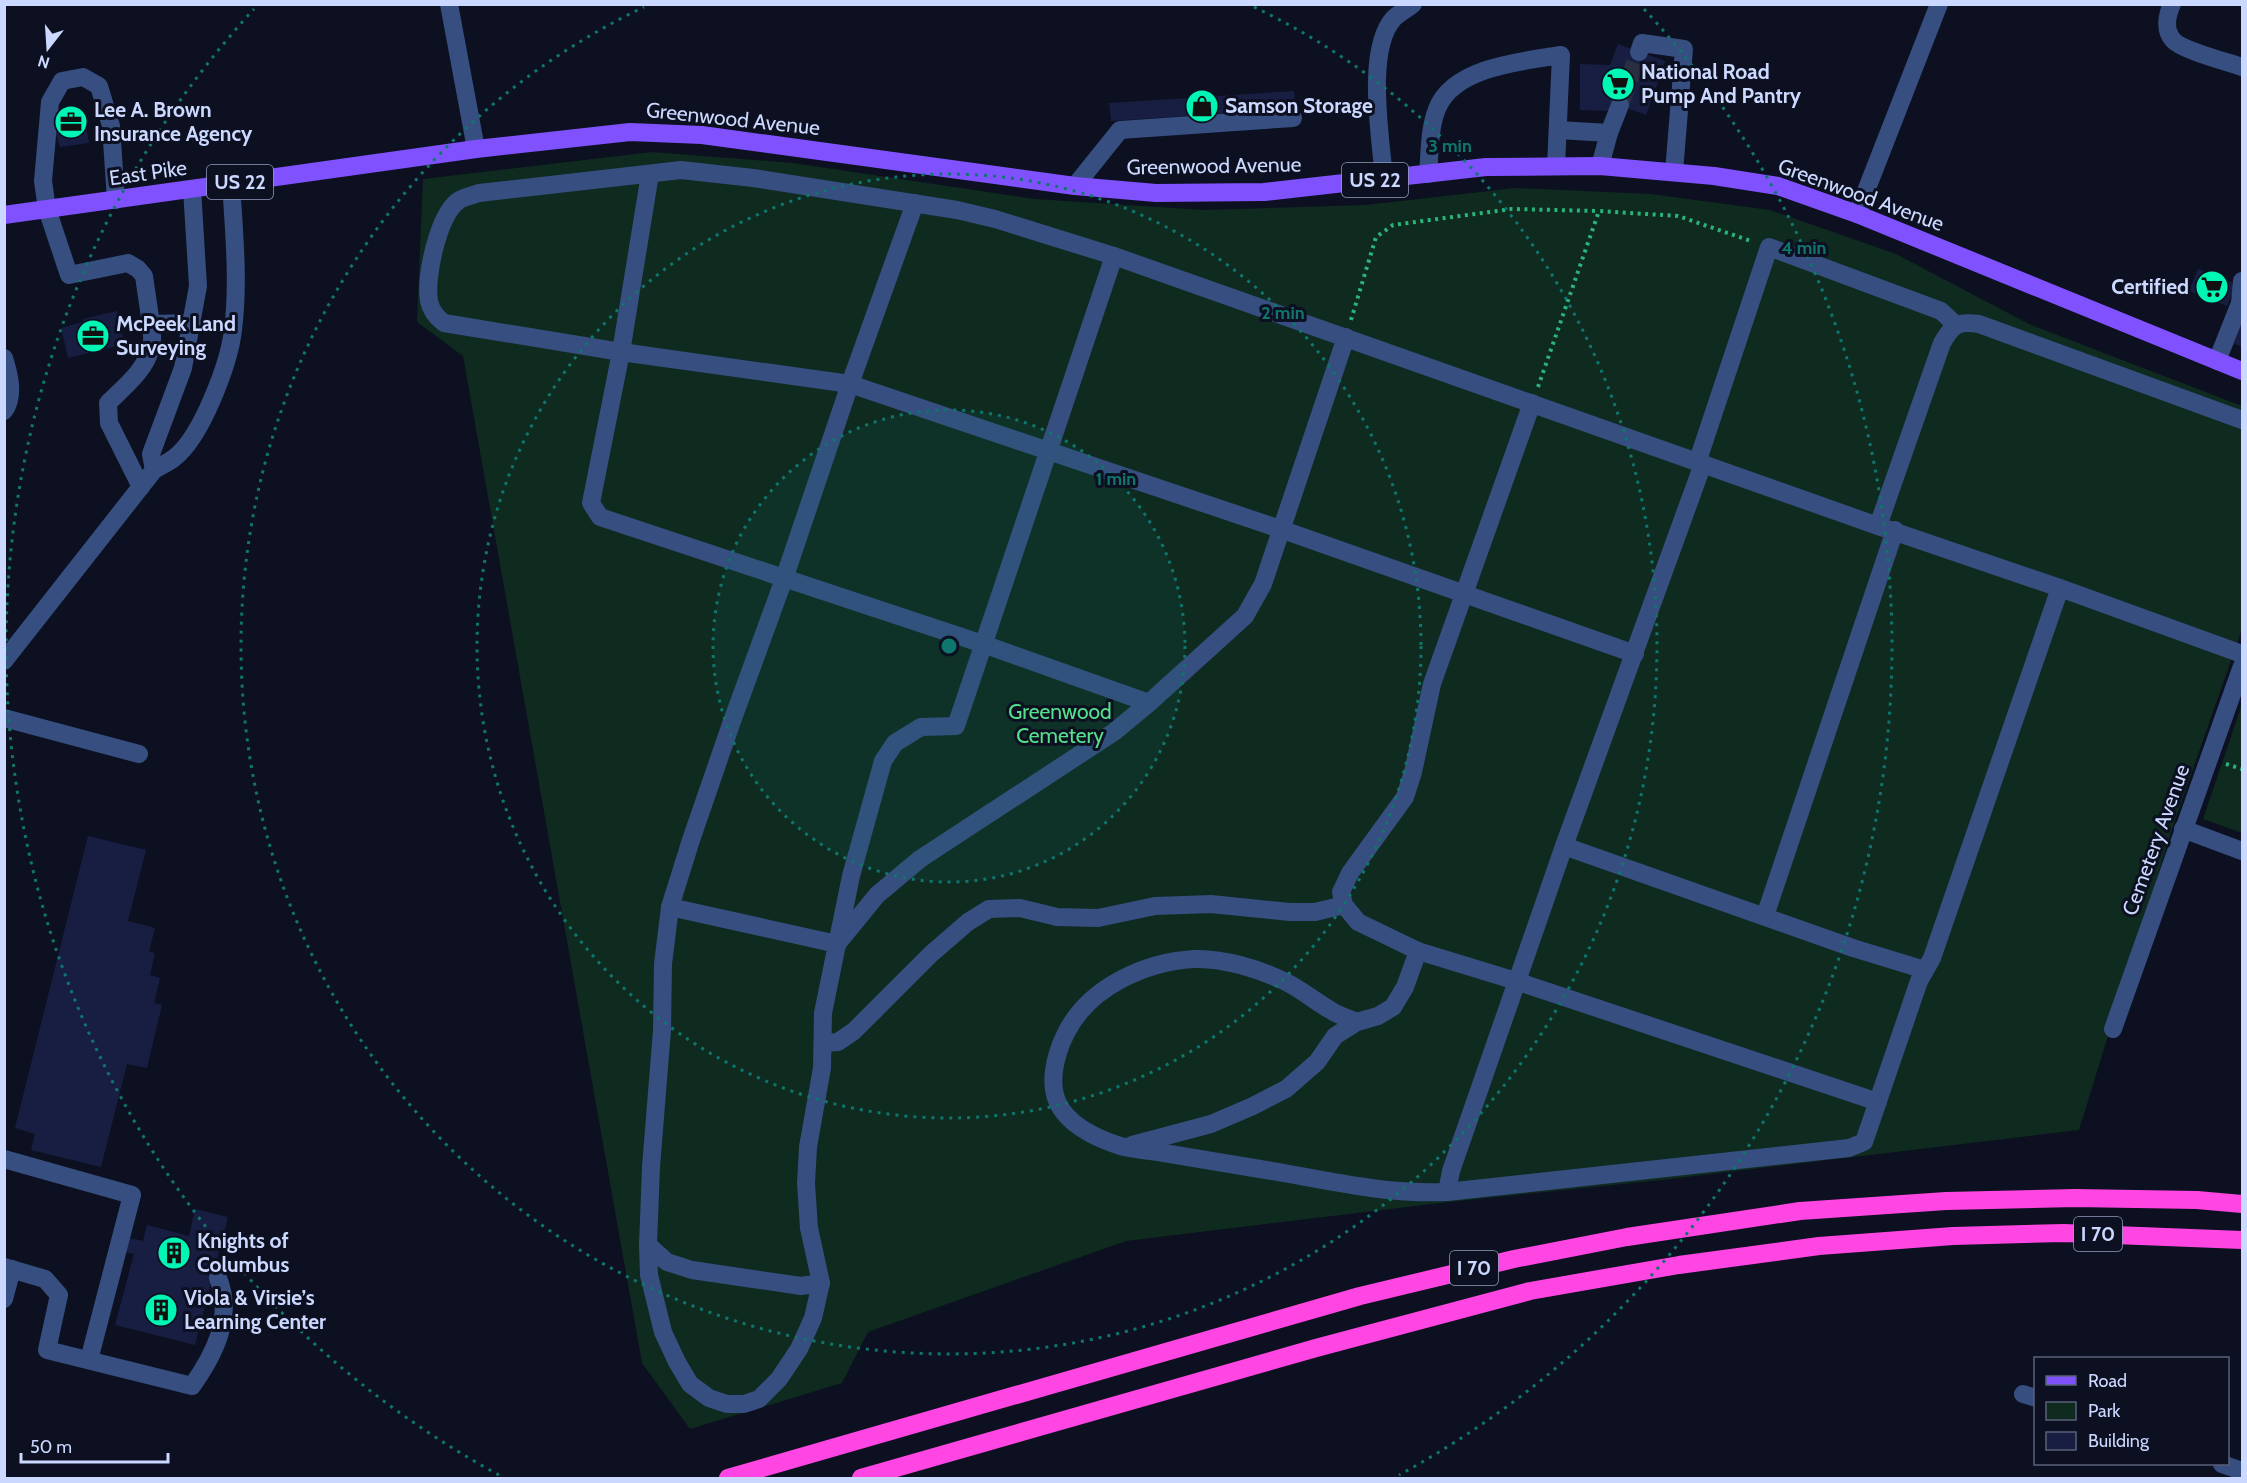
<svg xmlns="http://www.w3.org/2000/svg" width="2247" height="1483" viewBox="0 0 2247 1483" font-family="Cabin,sans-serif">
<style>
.green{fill:#0f2a1f}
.building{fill:#181e41}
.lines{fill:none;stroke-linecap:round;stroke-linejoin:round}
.minor-tunnel{stroke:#292e41;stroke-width:18;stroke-dasharray:18 9;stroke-linecap:butt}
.path{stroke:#2ab47a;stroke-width:4;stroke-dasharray:3 4.5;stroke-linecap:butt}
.minor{stroke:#364e80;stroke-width:18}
.major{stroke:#8052ff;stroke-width:18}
.highway{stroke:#ff46e2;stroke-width:18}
.ring{fill:none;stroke:#0f766e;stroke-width:3;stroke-dasharray:3 6}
.labels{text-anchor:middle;stroke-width:6;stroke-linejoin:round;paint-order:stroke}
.shield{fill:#0c1020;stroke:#929cbc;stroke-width:1.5}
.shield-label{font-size:20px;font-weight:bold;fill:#cbd8ff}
.poi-label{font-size:21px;font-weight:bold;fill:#cbd8ff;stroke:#0c1020;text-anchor:start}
.street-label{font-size:21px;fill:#cbd8ff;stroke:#0c1020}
.park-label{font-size:21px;fill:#55e18b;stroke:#0c1020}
.centre{fill:#0f766e;stroke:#0c1020;stroke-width:3}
.ring-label{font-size:18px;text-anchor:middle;font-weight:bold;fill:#0f766e;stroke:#0c1020;stroke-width:6;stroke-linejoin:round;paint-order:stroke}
</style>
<rect width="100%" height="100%" fill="#0c1020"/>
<g class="green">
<path d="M652 152 793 163 1035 199 1204 210 1365 205 1516 188 1651 194 1770 210 1896 254 2029 324 2242 406V629L2172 829 2079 1130 1661 1180 1440 1203 1126 1241 868 1332 842 1383 690 1429 642 1363 463 356 417 322 423 179Z"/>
<path d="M2242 704V833L2203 819Z"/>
</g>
<g class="building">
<path d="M1618 44 1665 61 1646 115 1613 103 1611 111 1580 110V64L1610 65Z"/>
<path d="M1294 91 1295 109 1111 121 1109 103Z"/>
<path d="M83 109 89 143 60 147 55 131H57L54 113Z"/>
<path d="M2198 269 2236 284 2227 306 2189 291Z"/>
<path d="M117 311 125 344 68 358 61 328 83 322V319Z"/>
<path d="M2242 320V346L2234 344Z"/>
<path d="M88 836 146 850 128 921 155 928 149 951 155 953 150 975 160 978 154 1003 162 1005 147 1068 127 1064 101 1167 31 1150 35 1134 15 1128Z"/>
<path d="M195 1209 228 1217 195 1345 115 1325 134 1254 125 1252 128 1238 143 1241 147 1225 189 1236Z"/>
</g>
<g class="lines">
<path class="minor-tunnel" d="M1620 105 1639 52"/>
<g class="path">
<path d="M1351 320 1376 237 1393 225 1512 209 1599 211"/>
<path d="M1538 387 1599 211 1678 216 1751 241"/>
<path d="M2226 764 2242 769"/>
</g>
<g class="minor">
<path d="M449 4 476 149"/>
<path d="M2172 4C2167 15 2164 30 2173 40 2181 50 2228 62 2242 67"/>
<path d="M1639 52 1642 43 1684 49 1674 172"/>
<path d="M1558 130 1609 133 1600 166"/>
<path d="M1609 133 1620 105"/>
<path d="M650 174 621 352 591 503 600 517 983 644 1149 703"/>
<path d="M1428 174C1430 152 1429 129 1437 109 1453 67 1523 61 1561 55L1556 166"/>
<path d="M1384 179C1381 139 1365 49 1394 18 1399 13 1407 9 1413 4"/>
<path d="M1075 186 1120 130 1293 118"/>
<path d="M116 200 111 126 99 86 83 77 62 81 50 102 43 181 47 209 69 275 128 263 138 269 144 276 151 324"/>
<path d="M915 203 850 384 784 579 731 724 691 840 670 907 663 964 662 1030 651 1167 648 1245 649 1275 663 1332 677 1362 690 1384 709 1398 727 1404H744L759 1399 779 1379 799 1349 813 1318 821 1283 809 1228 806 1183 808 1147 822 1068 823 1013 851 876 883 761 895 743 921 727 956 726 1114 256"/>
<path d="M1857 214 1939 4"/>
<path d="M4 358C9 374 15 396 4 411"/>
<path d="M2217 361 2240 303 2242 281"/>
<path d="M1532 403 1432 684 1413 772 1405 797 1350 873 1341 892 1344 905 1358 922 1418 951 1516 981 1878 1102"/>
<path d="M154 470 151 454 183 368 198 286 192 189"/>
<path d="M141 487 109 423 108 403C124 387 146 370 151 347 153 340 152 331 151 324L193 323"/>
<path d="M1878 526 1942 343C1953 324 1958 321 1979 324L2242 420"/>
<path d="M1635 654 1283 530 850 384 621 352 444 323C436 317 431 311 429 301 425 277 438 216 458 201 463 197 473 195 479 193L681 170 753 178 957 210 995 219 1114 256 1878 526 2060 588 2242 654"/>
<path d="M4 661 154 470C160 466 168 463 174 458 201 438 229 364 233 330 239 282 234 232 231 183"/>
<path d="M4 718 139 754"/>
<path d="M2183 829 2242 851"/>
<path d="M1564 846 1853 948 1925 970"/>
<path d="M670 907 837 944 877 895 920 859 1114 732 1149 703 1245 616 1263 584 1346 337"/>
<path d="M1765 916 1895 530"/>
<path d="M1357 1022C1349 1018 1339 1016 1332 1011 1316 1002 1302 990 1286 982 1259 969 1224 958 1194 959 1145 962 1089 987 1066 1033 1055 1055 1046 1088 1062 1110 1075 1129 1103 1141 1124 1147 1137 1150 1151 1151 1164 1153 1194 1158 1224 1163 1254 1168 1318 1178 1381 1195 1447 1192L1849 1148 1864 1142 1919 981 1932 958 2060 588"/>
<path d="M2113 1029 2242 666"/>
<path d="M823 1043 838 1042 854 1031 931 954 968 922 989 909 1020 908 1057 917 1098 918 1155 906 1211 904 1290 912H1315L1344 905"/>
<path d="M1132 1145 1211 1124 1253 1106 1286 1089 1317 1062 1335 1036 1357 1022 1378 1016 1393 1007 1405 987 1418 951"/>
<path d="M4 1159 132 1195 89 1360"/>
<path d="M1447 1192 1451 1171 1564 846 1700 472V454L1769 247 1941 311 1956 325"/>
<path d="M648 1245 667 1262 692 1270 801 1286 821 1283"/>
<path d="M4 1267 45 1279 59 1295 47 1350 192 1386C214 1355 234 1317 218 1278"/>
<path d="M4 1299 12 1269"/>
<path d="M2023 1394 2036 1398"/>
<path d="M2222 1464 2242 1471"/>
</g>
<path class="major" d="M4 215 476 149 630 132 702 135 1075 186 1156 193 1264 192 1486 167 1600 166 1714 176 1778 186 1857 214 2242 371"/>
<g class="highway">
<path d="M728 1478 1360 1296 1514 1259 1627 1237 1800 1211 1946 1201 2075 1198 2197 1200 2242 1204"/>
<path d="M861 1478 1316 1348 1530 1291 1679 1265 1819 1246 1953 1236 2064 1233 2242 1240"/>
</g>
</g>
<circle cx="949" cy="646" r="236" fill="#0f766e" fill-opacity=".12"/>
<g class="ring">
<circle cx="949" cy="646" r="236"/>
<circle cx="949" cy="646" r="472"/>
<path d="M1254 7A708 708 0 1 1 644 7"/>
<path d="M499 1475A943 943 0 0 1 254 9M1644 9A943 943 0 0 1 1399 1475"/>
</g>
<defs>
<g id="supermarket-disc" transform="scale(1.725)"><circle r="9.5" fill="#00f6b5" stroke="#0c1020"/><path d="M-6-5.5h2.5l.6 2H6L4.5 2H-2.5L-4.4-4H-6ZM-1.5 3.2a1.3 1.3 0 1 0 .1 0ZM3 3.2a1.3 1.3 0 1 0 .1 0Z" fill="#111"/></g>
<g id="shop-disc" transform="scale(1.725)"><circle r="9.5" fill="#00f6b5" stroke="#0c1020"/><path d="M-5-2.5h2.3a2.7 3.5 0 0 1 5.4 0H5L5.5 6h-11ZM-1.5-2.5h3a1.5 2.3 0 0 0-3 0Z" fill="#111"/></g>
<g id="office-disc" transform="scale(1.725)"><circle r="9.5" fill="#00f6b5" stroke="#0c1020"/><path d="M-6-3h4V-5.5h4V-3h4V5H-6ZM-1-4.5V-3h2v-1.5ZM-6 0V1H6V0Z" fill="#111"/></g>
<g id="building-disc" transform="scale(1.725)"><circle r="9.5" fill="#00f6b5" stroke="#0c1020"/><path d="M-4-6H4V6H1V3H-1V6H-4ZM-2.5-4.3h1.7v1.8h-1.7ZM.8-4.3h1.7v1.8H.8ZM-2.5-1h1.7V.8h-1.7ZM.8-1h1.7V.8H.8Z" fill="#111"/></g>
</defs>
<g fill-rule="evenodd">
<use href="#supermarket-disc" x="1618" y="84"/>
<use href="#shop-disc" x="1202" y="106"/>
<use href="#office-disc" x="71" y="122"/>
<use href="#supermarket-disc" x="2212" y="287"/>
<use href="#office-disc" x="93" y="336"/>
<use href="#building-disc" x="174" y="1253"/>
<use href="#building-disc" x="161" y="1310"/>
</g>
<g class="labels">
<g class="shield">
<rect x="1342" y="163" width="66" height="34" rx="4.5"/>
<rect x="207" y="165" width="66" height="34" rx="4.5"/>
<rect x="2074" y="1217" width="48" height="34" rx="4.5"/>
<rect x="1450" y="1251" width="48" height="34" rx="4.5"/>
</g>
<g class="shield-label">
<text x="1375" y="187">US 22</text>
<text x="240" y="189">US 22</text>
<text x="2098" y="1241">I 70</text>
<text x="1474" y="1275">I 70</text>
</g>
<g class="poi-label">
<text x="1641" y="79">National Road<tspan x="1641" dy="24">Pump And Pantry</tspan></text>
<text x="1225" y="113">Samson Storage</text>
<text x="94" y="117">Lee A. Brown<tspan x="94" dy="24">Insurance Agency</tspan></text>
<text x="2189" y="294" text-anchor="end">Certified</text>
<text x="116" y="331">McPeek Land<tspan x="116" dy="24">Surveying</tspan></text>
<text x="197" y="1248">Knights of<tspan x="197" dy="24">Columbus</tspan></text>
<text x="184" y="1305">Viola &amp; Virsie’s<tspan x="184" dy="24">Learning Center</tspan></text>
</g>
<g class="street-label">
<text transform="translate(733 119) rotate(6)" y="7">Greenwood Avenue</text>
<text transform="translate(1214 166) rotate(-1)" y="7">Greenwood Avenue</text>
<text transform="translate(148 173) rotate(-8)" y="7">East Pike</text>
<text transform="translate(1861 195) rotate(20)" y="7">Greenwood Avenue</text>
<text transform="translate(2156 840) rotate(-70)" y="7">Cemetery Avenue</text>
</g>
<g class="park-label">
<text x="1060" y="719">Greenwood<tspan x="1060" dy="24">Cemetery</tspan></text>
</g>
</g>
<circle cx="949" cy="646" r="9" class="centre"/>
<g class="ring-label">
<text x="1450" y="152">3 min</text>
<text x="1804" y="254">4 min</text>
<text x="1283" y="319">2 min</text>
<text x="1116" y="485">1 min</text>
</g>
<rect width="2247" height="1483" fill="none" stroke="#cbd8ff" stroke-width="12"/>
<rect x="2034" y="1357" width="195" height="108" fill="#0c1020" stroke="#586079" stroke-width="1.5"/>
<rect x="2046" y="1376" width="30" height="9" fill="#8052ff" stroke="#586079" stroke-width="1.5"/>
<text x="2088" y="1387" font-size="18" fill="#cbd8ff">Road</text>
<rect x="2046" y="1402" width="30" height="18" fill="#0f2a1f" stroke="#586079" stroke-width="1.5"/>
<text x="2088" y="1417" font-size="18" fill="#cbd8ff">Park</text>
<rect x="2046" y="1432" width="30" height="18" fill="#181e41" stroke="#586079" stroke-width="1.5"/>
<text x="2088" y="1447" font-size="18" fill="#cbd8ff">Building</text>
<g transform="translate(48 48) rotate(197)" stroke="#0c1020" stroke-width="4.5" paint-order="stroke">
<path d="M0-4.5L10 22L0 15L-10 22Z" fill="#cbd8ff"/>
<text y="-9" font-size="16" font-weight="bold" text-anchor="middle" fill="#cbd8ff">N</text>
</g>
<path d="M21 1453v9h147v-9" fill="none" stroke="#cbd8ff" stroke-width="3"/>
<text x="30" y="1453" font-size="18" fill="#cbd8ff" stroke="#0c1020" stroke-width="4.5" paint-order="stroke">50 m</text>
</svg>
